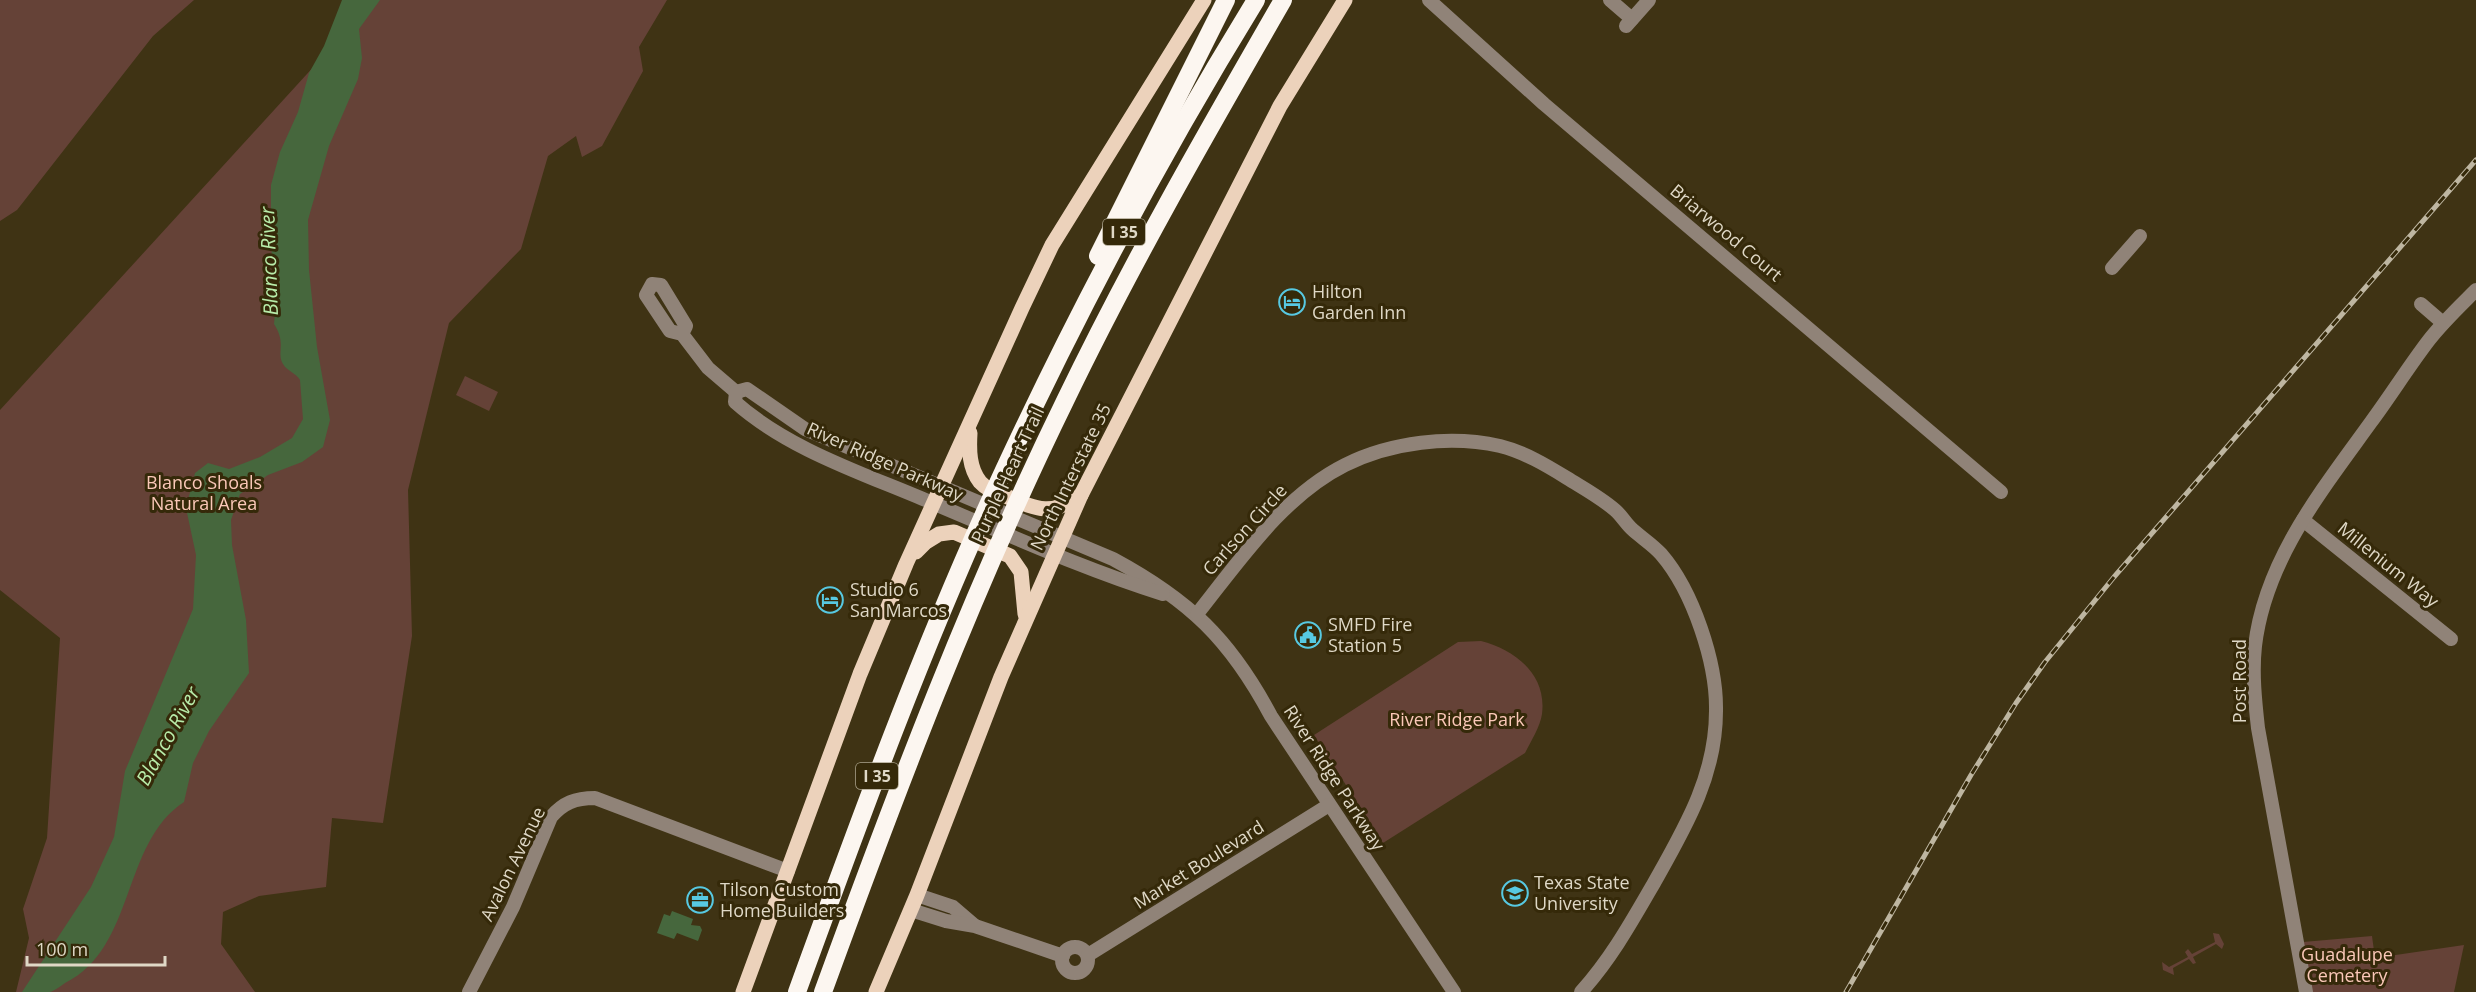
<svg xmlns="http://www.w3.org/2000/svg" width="2476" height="992" viewBox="0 0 2476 992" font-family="'Open Sans',sans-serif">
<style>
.green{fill:#654237}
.water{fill:#46673d}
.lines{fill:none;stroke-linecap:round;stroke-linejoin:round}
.minor{stroke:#908378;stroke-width:14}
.major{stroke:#ecd2bb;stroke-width:15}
.highway{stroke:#fcf6f0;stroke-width:18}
.rail-casing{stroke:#beb6a1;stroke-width:5}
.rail{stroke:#352909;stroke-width:3;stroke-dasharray:9;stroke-linecap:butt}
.labels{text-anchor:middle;stroke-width:6;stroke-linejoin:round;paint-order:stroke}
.shield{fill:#352909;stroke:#aca48d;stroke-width:1.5}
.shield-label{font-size:16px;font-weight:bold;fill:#dfd8c6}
.street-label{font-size:18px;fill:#dfd8c6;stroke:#352909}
.poi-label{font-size:18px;fill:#dfd8c6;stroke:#352909;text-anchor:start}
.park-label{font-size:18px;fill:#fbc8b8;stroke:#352909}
.water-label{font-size:20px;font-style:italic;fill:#b8eca9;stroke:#352909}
</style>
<rect width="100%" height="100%" fill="#3f3314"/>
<g class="green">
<path d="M0 0H194L153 36 17 210 0 221Z"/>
<path d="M361 0H667L639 47 643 71 602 146 582 157 576 136 548 156 521 249 449 323 408 490 412 636 383 823 332 818 326 887 259 896 223 912 221 944 255 992H16L29 938 23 909 47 838 60 638 0 590V410L359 17Z"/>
<path d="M465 376 498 392 489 411 456 395Z"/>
<path d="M1481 641C1515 650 1547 674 1542 714 1540 727 1531 741 1525 753L1383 843 1314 735 1458 642Z"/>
<path d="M2213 933 2219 934 2224 944 2222 949 2216 944 2193 957 2196 963 2193 964 2189 959 2173 968 2174 975 2163 970 2162 962 2169 967 2188 957 2185 952 2188 949 2192 954 2215 942Z"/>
<path d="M2372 936 2375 958 2464 945 2454 992H2311L2303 942Z"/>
</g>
<g class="water">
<path d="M342 0H380L359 29 362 58 358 79 329 146 308 220 309 270 317 347 330 420 323 447 302 462 268 475 240 494 231 520 232 545 246 620 249 673 209 731 193 763 184 802C121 843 136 948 65 983 61 986 54 991 50 992 42 992 30 992 22 992L91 887 114 837 125 771 193 609 196 555 186 508 195 473 208 463 229 469 260 457 292 438 303 419 300 380C296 373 287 371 283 364 276 352 287 344 274 324L276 303 271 245V185L280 152 298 112 309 73 324 46Z"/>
<path d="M672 911 693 919 691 925 700 926 702 930 698 941 677 933 674 939 657 933 664 914 670 916Z"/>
</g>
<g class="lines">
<g class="minor">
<path d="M1429 0 1544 104 2001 492"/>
<path d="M1610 0 1632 19"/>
<path d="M1626 26 1649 0"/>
<path d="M2112 268 2140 236"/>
<path d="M2421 304 2443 323"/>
<path d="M682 334 686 326 661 285 652 284 646 295 670 331 682 334 708 368 736 392"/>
<path d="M736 392 747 389 805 429 1113 559C1189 600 1230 639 1271 716L1454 992"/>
<path d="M736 392 735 402C789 450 865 474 930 502 1007 534 1083 569 1163 594"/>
<path d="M2303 520 2451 639"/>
<path d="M1197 614C1240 560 1283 496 1345 465 1391 442 1450 435 1500 446 1524 452 1546 465 1567 478 1583 488 1600 497 1615 510 1622 516 1626 524 1633 530 1642 538 1653 545 1661 554 1693 591 1717 663 1716 711 1716 776 1685 828 1654 883 1632 921 1611 959 1581 992"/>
<path d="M917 895 953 907 974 925"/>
<path d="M911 910 946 921 975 926 1063 956"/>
<circle cx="1075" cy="960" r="13"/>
<path d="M1088 955 1329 805"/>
<path d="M469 992 513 907 551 817C563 803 575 798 595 798L788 871"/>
<path d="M2306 992 2258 728C2255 701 2252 673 2255 646 2265 560 2322 490 2371 422 2391 395 2409 366 2429 340 2443 322 2460 306 2476 290"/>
</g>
<g class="major">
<path d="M970 433C969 450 969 468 980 482 987 490 998 493 1008 497 1038 510 1052 516 1081 495"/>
<path d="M916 552 926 542 939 534 954 532 1010 556 1021 572 1025 614"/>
<path d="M743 992 860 674 906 564 1022 308 1052 245 1204 0"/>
<path d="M876 992 917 895 1001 677 1081 495 1280 106 1345 0"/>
</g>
<g class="highway">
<path d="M1098 256 1226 0"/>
<path d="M797 992C861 816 925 640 1004 470 1079 309 1163 151 1256 0"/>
<path d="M823 992C896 792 971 593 1065 401 1131 264 1207 132 1283 0"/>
</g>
<g class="rail-casing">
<path id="rail" d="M1846 992 1971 775 2016 703 2045 662 2114 577 2476 160"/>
</g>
<use href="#rail" class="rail"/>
</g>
<defs>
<g id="hotel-ring" transform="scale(1.35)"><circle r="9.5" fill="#352909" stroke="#57c9e2" stroke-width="1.5"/><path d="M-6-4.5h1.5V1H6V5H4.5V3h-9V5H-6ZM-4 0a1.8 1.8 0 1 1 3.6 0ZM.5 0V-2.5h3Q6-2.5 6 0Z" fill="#57c9e2"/></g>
<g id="civic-ring" transform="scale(1.35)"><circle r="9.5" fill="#352909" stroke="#57c9e2" stroke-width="1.5"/><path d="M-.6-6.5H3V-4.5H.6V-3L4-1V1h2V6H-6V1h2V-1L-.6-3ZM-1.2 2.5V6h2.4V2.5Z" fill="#57c9e2"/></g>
<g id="university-ring" transform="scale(1.35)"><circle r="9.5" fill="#352909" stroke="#57c9e2" stroke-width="1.5"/><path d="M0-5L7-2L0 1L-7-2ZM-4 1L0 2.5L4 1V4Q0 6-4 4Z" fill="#57c9e2"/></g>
<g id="office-ring" transform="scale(1.35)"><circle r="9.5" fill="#352909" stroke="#57c9e2" stroke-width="1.5"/><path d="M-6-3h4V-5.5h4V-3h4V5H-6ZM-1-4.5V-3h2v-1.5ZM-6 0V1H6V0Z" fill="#57c9e2"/></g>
</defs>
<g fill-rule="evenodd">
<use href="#hotel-ring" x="1292" y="302"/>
<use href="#hotel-ring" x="830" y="600"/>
<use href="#civic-ring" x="1308" y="635"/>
<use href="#university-ring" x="1515" y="893"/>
<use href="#office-ring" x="700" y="900"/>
</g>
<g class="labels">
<g class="shield">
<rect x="1103" y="219" width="42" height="26" rx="4.5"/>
<rect x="856" y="763" width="42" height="26" rx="4.5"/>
</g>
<g class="shield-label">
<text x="1124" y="238">I 35</text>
<text x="877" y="782">I 35</text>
</g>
<g class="street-label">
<text transform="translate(1726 233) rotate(40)" y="6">Briarwood Court</text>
<text transform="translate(885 462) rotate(24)" y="6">River Ridge Parkway</text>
<text transform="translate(1008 475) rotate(-65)" y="6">Purple Heart Trail</text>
<text transform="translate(1071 477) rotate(-64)" y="6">North Interstate 35</text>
<text transform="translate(1245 530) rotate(-48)" y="6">Carlson Circle</text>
<text transform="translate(2388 565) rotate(39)" y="6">Millenium Way</text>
<text transform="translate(2240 681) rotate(-90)" y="6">Post Road</text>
<text transform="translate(1334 778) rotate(57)" y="6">River Ridge Parkway</text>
<text transform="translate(513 864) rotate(-64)" y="6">Avalon Avenue</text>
<text transform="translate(1199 865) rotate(-32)" y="6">Market Boulevard</text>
</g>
<g class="poi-label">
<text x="1312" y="298">Hilton<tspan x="1312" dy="21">Garden Inn</tspan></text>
<text x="850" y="596">Studio 6<tspan x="850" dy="21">San Marcos</tspan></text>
<text x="1328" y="631">SMFD Fire<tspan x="1328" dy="21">Station 5</tspan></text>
<text x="1534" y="889">Texas State<tspan x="1534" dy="21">University</tspan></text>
<text x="720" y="896">Tilson Custom<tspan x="720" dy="21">Home Builders</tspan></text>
</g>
<g class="park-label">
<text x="204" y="489">Blanco Shoals<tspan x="204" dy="21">Natural Area</tspan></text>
<text x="1457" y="726">River Ridge Park</text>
<text x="2347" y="961">Guadalupe<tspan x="2347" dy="21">Cemetery</tspan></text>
</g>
<g class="water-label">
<text transform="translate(269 261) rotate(-92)" y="7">Blanco River</text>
<text transform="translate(168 736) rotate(-61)" y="7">Blanco River</text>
</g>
</g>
<path d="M27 956v9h138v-9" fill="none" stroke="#dfd8c6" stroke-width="3"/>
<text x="36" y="956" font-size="18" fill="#dfd8c6" stroke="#352909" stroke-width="4.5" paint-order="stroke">100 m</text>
</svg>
